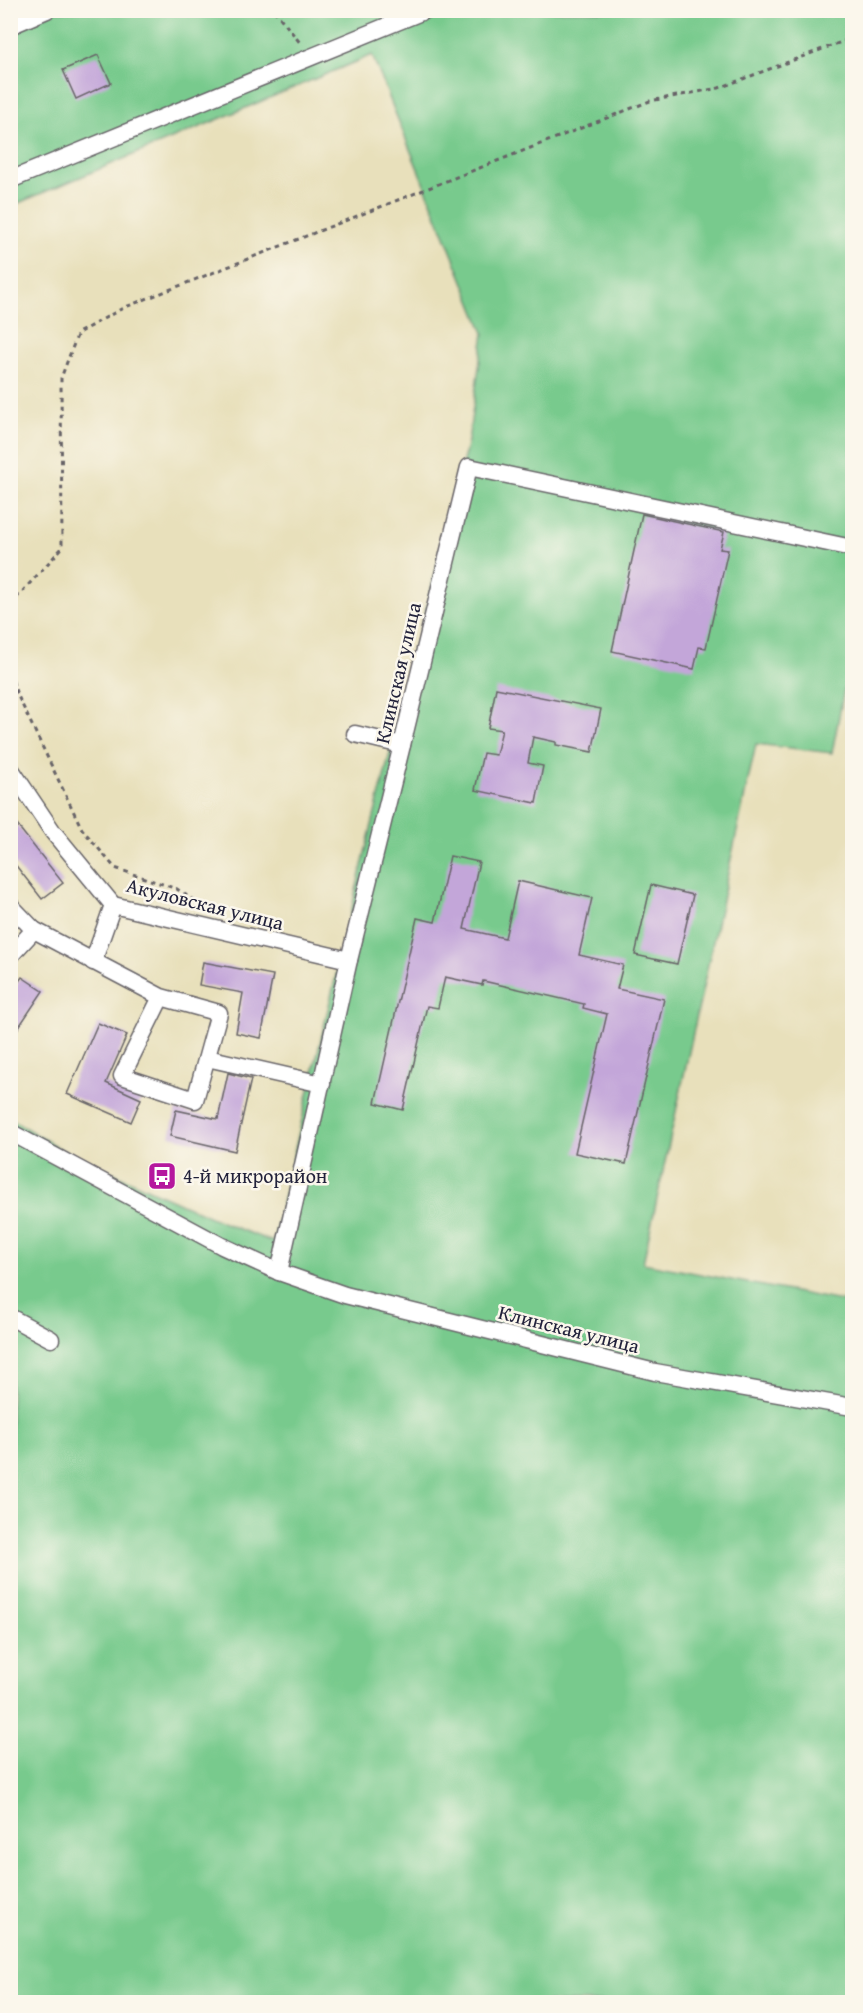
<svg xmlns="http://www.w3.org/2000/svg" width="863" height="2013" viewBox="0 0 863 2013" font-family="'Gentium Book Plus',serif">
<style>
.green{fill:#78ca8d;stroke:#4d7664;stroke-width:1.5}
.building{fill:#c3a6d9}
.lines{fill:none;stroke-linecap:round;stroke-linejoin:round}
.minor-casing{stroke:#676468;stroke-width:19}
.path{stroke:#676468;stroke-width:3;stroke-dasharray:4.5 4.5;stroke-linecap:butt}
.minor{stroke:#fff;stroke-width:16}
.labels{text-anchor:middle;stroke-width:5;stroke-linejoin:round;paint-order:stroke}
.street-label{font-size:20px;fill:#22223b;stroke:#fbf7ec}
.poi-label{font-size:20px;fill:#22223b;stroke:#fbf7ec;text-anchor:start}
</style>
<rect width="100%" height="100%" fill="#fbf7ec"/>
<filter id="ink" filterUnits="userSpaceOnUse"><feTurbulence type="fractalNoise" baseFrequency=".0167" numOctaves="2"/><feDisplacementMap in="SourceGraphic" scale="12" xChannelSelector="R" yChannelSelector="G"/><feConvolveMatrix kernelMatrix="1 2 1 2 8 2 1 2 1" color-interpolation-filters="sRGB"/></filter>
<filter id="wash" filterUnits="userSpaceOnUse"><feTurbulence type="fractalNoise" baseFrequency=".008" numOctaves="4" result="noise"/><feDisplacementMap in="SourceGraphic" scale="24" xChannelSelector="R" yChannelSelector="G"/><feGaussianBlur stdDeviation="1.35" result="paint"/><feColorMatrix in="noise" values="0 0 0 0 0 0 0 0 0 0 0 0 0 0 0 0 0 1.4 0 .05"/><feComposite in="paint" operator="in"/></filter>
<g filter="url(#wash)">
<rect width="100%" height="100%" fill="#e8e0bb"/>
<path class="green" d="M11 11H852V648L832 753 756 744 643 1263 852 1303V2002H11V1119L62 1150 226 1224 273 1242 365 853 468 441 484 333 372 55 11 206Z"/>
<g id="blocks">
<g class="building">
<path d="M98 55 111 83 76 99 63 70Z"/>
<path d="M642 514 724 532 720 549 728 550 706 648 699 647 694 669 612 651Z"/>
<path d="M496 688 601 709 592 752 556 745V742L533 737 528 763 543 766 536 803 475 790 483 753 496 755 502 730 488 728Z"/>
<path d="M17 825 63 883 42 899 10 858V831Z"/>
<path d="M450 856 479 862 464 929 505 938 518 881 592 898 579 955 623 965 617 989 664 999 626 1164 575 1153 607 1014 583 1008 584 1004 483 981 482 985 445 977 438 1008 427 1006 403 1110 375 1103 417 918 435 922Z"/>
<path d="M651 885 693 895 677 964 635 955Z"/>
<path d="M203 962 273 975 261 1038 236 1033 243 993 199 985Z"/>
<path d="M22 977 43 991 10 1040V993Z"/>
<path d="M98 1023 127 1035 106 1083 141 1099 131 1122 67 1094Z"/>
<path d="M228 1073 251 1079 235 1151 170 1136 176 1110 218 1119Z"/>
</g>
</g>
</g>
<g filter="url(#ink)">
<use href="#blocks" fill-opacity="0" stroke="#676468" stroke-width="1.5"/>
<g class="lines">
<g class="minor-casing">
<g id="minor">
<path d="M10 26 47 10"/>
<path d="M10 180 426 10"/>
<path d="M355 734 402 745"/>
<path d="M10 768 53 832 113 905 349 960"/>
<path d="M10 905 34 930"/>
<path d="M10 956 34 930 161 997 219 1013 195 1100 122 1076 161 997"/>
<path d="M93 962 113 905"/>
<path d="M207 1058 322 1084"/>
<path d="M10 1132 222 1246 279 1272 345 1295 655 1372 852 1407"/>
<path d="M279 1272 349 960 402 745 469 467 852 548"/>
<path d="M10 1317 51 1339"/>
</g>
</g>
<g class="path">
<path d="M274 10 301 44"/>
<path d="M10 605 62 548 61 378 78 333 123 308 650 101 719 88 852 38"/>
<path d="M10 672 16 692 82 829 115 868 177 889 208 910"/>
</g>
<use href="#minor" class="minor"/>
</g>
</g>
<defs>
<g id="bus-square" transform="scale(1.5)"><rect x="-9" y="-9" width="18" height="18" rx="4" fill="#b5179e" stroke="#fbf7ec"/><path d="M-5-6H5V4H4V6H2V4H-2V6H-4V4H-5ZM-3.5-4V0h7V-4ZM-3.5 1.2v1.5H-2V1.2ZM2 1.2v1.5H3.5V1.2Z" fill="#fff"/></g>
</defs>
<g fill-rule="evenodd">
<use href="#bus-square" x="162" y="1176"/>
</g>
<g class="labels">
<g class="street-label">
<text transform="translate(398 673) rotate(-77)" y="7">Клинская улица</text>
<text transform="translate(205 904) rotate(14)" y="7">Акуловская улица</text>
<text transform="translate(569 1329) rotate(14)" y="7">Клинская улица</text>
</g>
<g class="poi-label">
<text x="183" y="1183">4-й микрорайон</text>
</g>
</g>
<rect width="863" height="2013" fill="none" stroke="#fbf7ec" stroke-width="36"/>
</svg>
